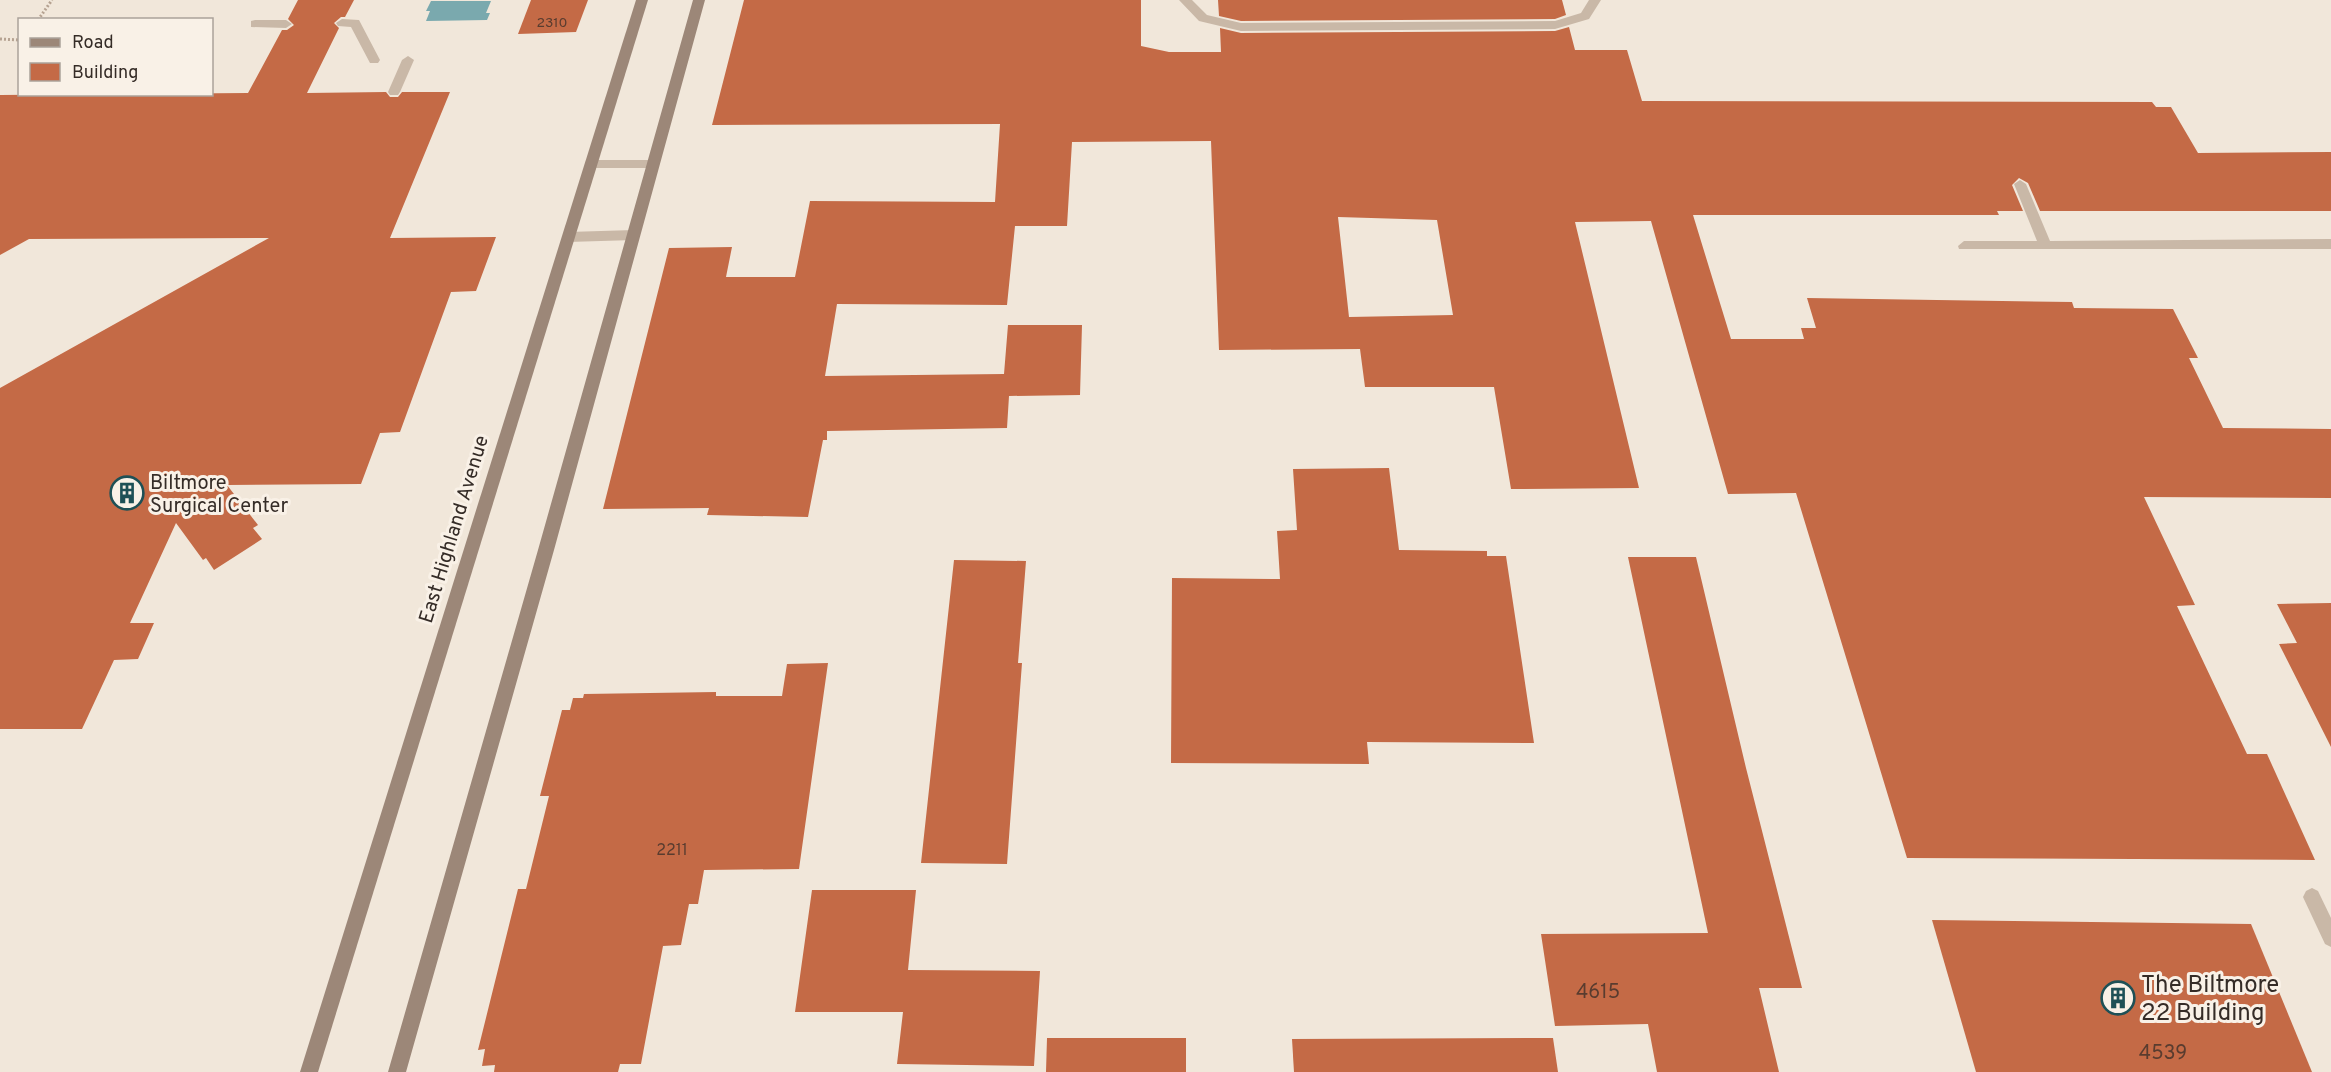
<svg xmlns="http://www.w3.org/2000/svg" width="2331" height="1072" viewBox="0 0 2331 1072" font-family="Overpass,sans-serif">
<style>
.water{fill:#7aa9ae}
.building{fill:#c46a46;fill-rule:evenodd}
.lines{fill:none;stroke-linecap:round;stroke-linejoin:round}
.path{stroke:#b5a291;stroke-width:3;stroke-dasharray:2 2;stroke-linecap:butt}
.service{fill:#c9b8a7;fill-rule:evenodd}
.secondary{fill:#9c8778;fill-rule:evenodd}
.labels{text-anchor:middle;stroke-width:6;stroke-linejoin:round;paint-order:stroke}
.far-number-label{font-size:14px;fill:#593c2f}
.number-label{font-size:16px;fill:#593c2f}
.poi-label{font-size:20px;fill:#352c27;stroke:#f9f1e7;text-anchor:start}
.street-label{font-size:20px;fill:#352c27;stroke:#f9f1e7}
.near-number-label{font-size:20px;fill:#593c2f}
.near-poi-label{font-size:24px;fill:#352c27;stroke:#f9f1e7;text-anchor:start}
</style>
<rect width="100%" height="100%" fill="#f1e7da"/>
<path class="water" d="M431 1H491L486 13H490L487 20 426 21 430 11H426Z"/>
<g class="building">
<path d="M298 0H354L345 17H341L334 23 339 28 307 93 386 92 390 97H398L402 92H450L390 238 496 237 476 291 451 292 400 432 380 433 361 484 227 485 258 525 253 528 262 539 214 570 206 558 203 560 176 523 130 623H154L138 659 114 660 82 729H0V388L269 238 29 239 0 255V95L248 93 282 30H287L294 25 288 19Z"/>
<path d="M531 0H588L576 32 518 34Z"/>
<path d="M744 0H1141V46L1169 52H1221L1220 28 1241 33 1555 31 1569 27 1575 50H1627L1642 101 2152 102 2156 107H2171L2198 153 2331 152V211H2040L2028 183 2019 178 2012 185 2023 211H1997L1999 215H1693L1731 339H1804L1801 328H1816L1807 298 2072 302 2074 308 2173 309 2198 358H2189L2223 428 2331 429V498L2144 497 2195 605 2177 606 2247 754H2267L2315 860 1907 858 1796 493 1728 494 1651 221 1575 222 1639 488 1511 489 1494 387H1365L1360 349 1219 350 1211 141 1072 142 1067 226H1015L1007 305 837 304 825 376 1004 374 1008 325H1082L1080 395 1009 396 1007 428 827 431V440H823L808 517 707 515 709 508 603 509 669 248 732 247 726 277H795L810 201 995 202 1000 124 712 125ZM1338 217 1437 220 1453 315 1349 317Z"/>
<path d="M1218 0H1562L1566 15 1555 19 1241 21 1219 16Z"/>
<path d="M1389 468 1399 550 1487 551V556H1506L1534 743 1367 742 1369 764 1171 763 1172 578 1280 579 1277 531 1297 530 1293 469Z"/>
<path d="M1628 557H1696L1746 768 1802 988H1759L1779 1072H1657L1648 1024 1555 1026 1541 934 1708 933Z"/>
<path d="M954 560 1026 561 1018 663H1022L1007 864 921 863Z"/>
<path d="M2331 603V747L2279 644 2297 643 2277 604Z"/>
<path d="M828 663 799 869 704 870 698 904H689L681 945 663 946 641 1064H620L618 1072H494L495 1065 482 1066 485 1049 478 1050 518 889H526L549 796H540L562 710H570L573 698H583L584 694 716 692V696H782L787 664Z"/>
<path d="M812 890H916L908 970 1040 971 1034 1066 897 1064 903 1012H795Z"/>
<path d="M1932 920 2251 924 2312 1072H1976Z"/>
<path d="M1047 1038H1186V1072H1046Z"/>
<path d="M1553 1038 1558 1072H1294L1292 1039Z"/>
</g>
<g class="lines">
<g class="path">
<path d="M38 20 52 0"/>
<path d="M0 39 20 40"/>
</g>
<g class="service">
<path d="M1179 0H1192L1207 15 1241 23 1555 21 1581 13 1589 0H1601L1589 19 1555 29 1241 31 1199 21Z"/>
<path d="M342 19 359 20 380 60 378 63H370L351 27 338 26 336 23Z"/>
<path d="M255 20H286L292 24 286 28 251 27V21Z"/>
<path d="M408 56 414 60 400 92 398 95H390L388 92 402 60Z"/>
<path d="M591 160H653L659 164 653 168H591L585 164Z"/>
<path d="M2020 180 2026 184 2050 241 2331 239V249H1959L1958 246 1964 241H2037L2014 184Z"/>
<path d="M634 230 640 235 634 240 568 242 562 237 568 232Z"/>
<path d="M2312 888 2318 891 2331 918V947L2325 944 2303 897 2306 891Z"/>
</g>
<g class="secondary">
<path d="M636 0H648L318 1072H300Z"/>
<path d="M693 0H705L554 550 406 1072H388L538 550Z"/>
</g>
</g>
<defs>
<g id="building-ring" transform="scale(1.725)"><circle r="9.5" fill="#f9f1e7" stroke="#1e5056" stroke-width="1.5"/><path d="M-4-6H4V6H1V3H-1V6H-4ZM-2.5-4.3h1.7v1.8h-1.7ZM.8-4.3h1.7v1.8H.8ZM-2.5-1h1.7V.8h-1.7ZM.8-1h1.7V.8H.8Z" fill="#1e5056"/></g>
</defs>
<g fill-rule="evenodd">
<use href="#building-ring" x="127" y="493"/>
<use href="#building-ring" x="2118" y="998"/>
</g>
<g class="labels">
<g class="far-number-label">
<text x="552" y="27">2310</text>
</g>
<g class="number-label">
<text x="672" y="855">2211</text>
</g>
<g class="poi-label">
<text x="150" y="489">Biltmore<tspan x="150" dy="23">Surgical Center</tspan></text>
</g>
<g class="street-label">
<text transform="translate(453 529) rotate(-73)" y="7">East Highland Avenue</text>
</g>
<g class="near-number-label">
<text x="1598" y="998">4615</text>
<text x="2163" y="1059">4539</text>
</g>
<g class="near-poi-label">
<text x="2141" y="992">The Biltmore<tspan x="2141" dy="28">22 Building</tspan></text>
</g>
</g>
<rect x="18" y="18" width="195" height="78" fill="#f9f1e7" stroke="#aba29a" stroke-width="1.5"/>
<rect x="30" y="38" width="30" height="9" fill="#9c8778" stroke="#aba29a" stroke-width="1.5"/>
<text x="72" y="48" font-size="18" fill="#352c27">Road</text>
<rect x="30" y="63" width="30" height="18" fill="#c46a46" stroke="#aba29a" stroke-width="1.5"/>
<text x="72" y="78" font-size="18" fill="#352c27">Building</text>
</svg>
